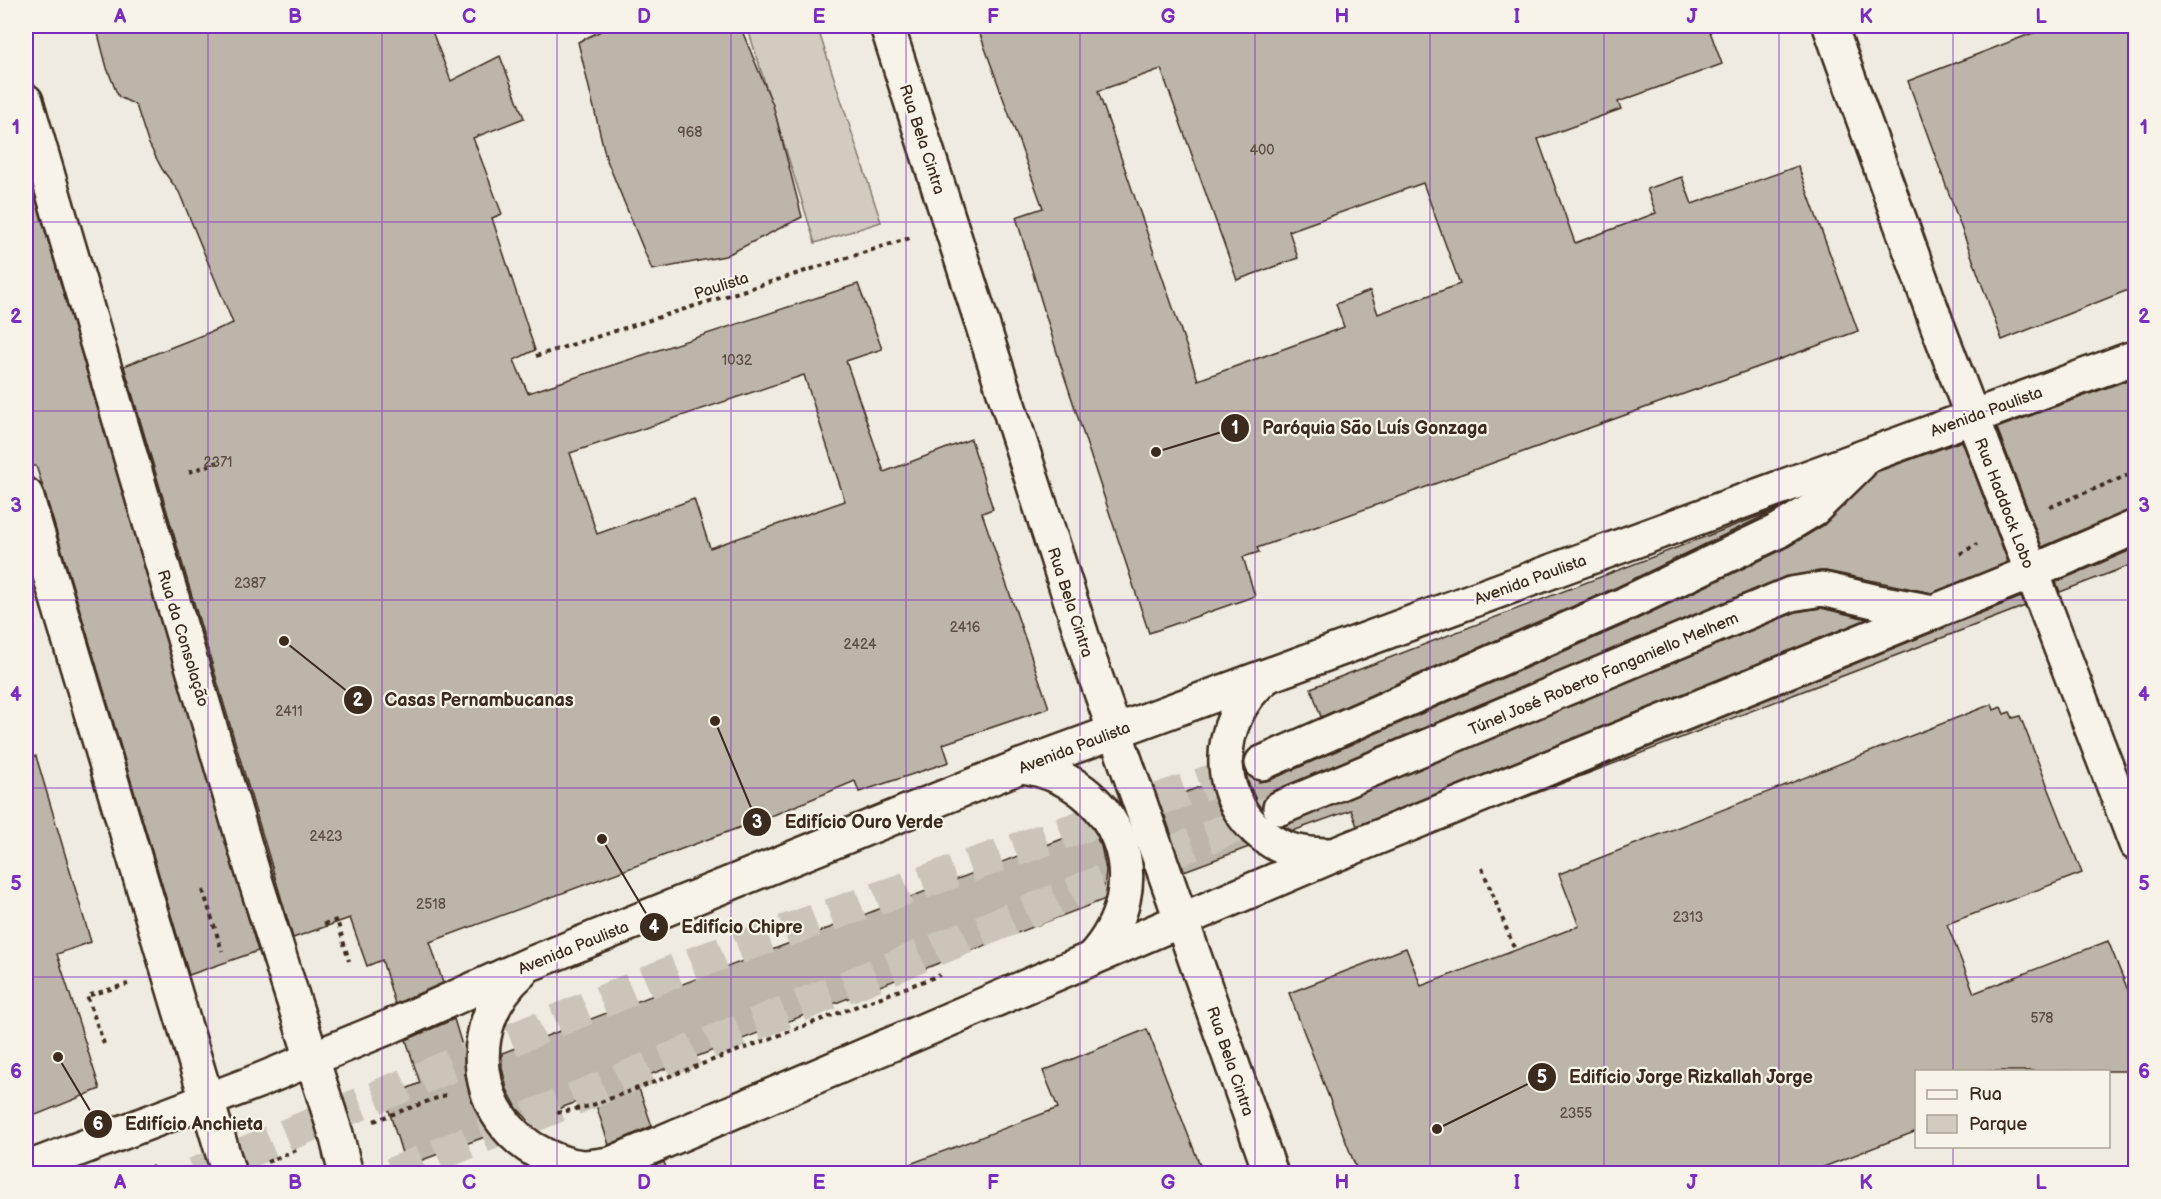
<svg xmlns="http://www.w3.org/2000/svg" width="2161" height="1199" viewBox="0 0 2161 1199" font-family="'Balsamiq Sans',sans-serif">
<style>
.green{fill:#d1cbc0;stroke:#867a6f;stroke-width:1.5}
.building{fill:#bdb5aa;stroke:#3b2a1e;stroke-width:1.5;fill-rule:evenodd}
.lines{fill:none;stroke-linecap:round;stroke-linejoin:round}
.major-tunnel{stroke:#cbc4b9;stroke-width:33;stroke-dasharray:33 16;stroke-linecap:butt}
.minor-casing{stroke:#3b2a1e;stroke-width:38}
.major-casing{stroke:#3b2a1e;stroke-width:38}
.path{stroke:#3b2a1e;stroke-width:4;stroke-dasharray:4.5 4.5;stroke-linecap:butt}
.minor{stroke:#f7f3e8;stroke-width:33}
.major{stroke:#f7f3e8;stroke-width:33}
.grid{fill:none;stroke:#7b2cbf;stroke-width:1.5;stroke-opacity:0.55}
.labels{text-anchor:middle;stroke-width:4.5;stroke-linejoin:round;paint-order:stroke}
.number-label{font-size:14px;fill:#5c4d41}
.street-label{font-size:16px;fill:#3b2a1e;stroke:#f7f3e8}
.leader{fill:none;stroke:#3b2a1e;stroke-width:2}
.callout-dot{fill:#3b2a1e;stroke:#f7f3e8;stroke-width:2}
.mark-label{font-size:18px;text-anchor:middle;font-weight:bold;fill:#fff}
.callout-label{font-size:18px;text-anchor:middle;font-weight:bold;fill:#3b2a1e;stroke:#f7f3e8;stroke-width:4.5;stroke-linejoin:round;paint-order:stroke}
.neatline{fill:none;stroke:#7b2cbf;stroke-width:2}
.grid-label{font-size:20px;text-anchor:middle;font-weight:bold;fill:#7b2cbf}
</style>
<rect width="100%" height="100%" fill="#efebe0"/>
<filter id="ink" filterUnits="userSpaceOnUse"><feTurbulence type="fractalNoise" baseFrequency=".0167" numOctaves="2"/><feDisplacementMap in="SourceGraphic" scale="12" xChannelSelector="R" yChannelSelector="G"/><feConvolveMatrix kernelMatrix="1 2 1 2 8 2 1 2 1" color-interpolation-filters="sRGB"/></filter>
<g filter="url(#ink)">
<path class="green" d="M747 26H817L881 222 815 243Z"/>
<g class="building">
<path d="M96 26H430L451 81 500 56 524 118 473 138 502 214 492 218 535 350 514 360 528 393 858 284 882 349 846 361 884 472 971 439 993 509 982 513 1049 708 943 744 949 762 859 792 855 781 776 814 430 942 443 983 395 1004 382 960 367 966 350 918 293 938 124 366 233 323 179 192 162 169 148 142 136 105 119 97 116 91 107 68ZM804 375 845 501 710 548 694 499 597 534 570 453Z"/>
<path d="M611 26H740L773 105 802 217 725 256 652 270 606 158 578 42Z"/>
<path d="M977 26H1708L1722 64 1618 102 1621 109 1538 139 1575 243 1656 213 1647 189 1682 177 1692 204 1798 166 1858 331 1257 548 1259 552 1243 557 1255 596 1149 633 1061 366 1016 217 1043 208ZM1161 69 1237 280 1298 258 1289 231 1423 183 1460 284 1378 314 1370 291 1336 304 1344 327 1198 380 1098 91Z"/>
<path d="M2051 26H2136V287L2002 340 1908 81Z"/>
<path d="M26 166 258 951 189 975 44 490 36 466H26Z"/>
<path d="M2136 377V509L2129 510 2042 547 1997 428Z"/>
<path d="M1962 441 2008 562 1932 593 1826 571 1784 577 1273 791 1265 797 1261 806 1256 800 1248 782 1246 773 1251 778 1259 782 1270 780 1633 621 1786 548 1824 525 1876 472Z"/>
<path d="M1780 508 1617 587 1321 717 1311 688Z"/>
<path d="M2136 548V563L2060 592 2056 582Z"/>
<path d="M2021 597 2025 606 1511 803 1941 629Z"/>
<path d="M1821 608 1867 619 1357 826 1351 810 1293 831 1283 826 1796 612Z"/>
<path d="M1992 704 1994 710 2001 707 2004 714 2010 712 2013 718 2020 716 2082 873 1947 924 1974 993 2108 941 2136 1010V1071H1917V1131L1808 1173H1358L1289 993 1406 948 1421 986 1579 926 1559 874Z"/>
<path d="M36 756 91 942 57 954 100 1089 26 1119V757Z"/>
<path d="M1210 783 1213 795 1223 818 1241 841 1249 847 1184 871 1160 802Z"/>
<path d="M1091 828 1101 846 1106 870 1103 900 636 1080 652 1126 609 1145 593 1096 528 1120 517 1108 507 1089 502 1068V1053Z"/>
<path d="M454 1019 464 1052 465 1074 471 1100 490 1135 406 1166 385 1098 420 1083 406 1040Z"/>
<path d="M1147 1029 1203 1173H894V1170L1058 1108 1043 1071Z"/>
<path d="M664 1162 668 1173H636Z"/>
</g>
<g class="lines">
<g class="major-tunnel">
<path d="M195 1174 686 966 1262 763"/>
<path d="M392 1174 1275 810"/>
</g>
<g class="minor-casing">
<g id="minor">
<path d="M887 26 1090 661 1271 1174"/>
<path d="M1830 26 1938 327 2136 844"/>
</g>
</g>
<g class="major-casing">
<g id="major">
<path d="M26 101 253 873 336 1134 346 1174"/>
<path d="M26 495 229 1174"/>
<path d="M1267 676C1210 722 1211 809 1278 845 1295 854 1314 855 1332 855"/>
<path d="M1262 763 1625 604 1778 531 1814 509 1860 464"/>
<path d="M1021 766C1119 780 1160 884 1092 958"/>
<path d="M1280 808 1791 594 1822 589 1878 602 1934 612"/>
<path d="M521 972C462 1023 471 1121 544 1155 556 1161 570 1166 583 1167 592 1167 602 1165 611 1164"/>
<path d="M26 1169 258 1081 389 1027 530 964 1021 766 2136 357"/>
<path d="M599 1174 611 1164 1334 855 2032 572 2136 527"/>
</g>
</g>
<g class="path">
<path d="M536 356 913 237"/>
<path d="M189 472 218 462"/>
<path d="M2050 507 2136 472"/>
<path d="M1960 554 1977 544"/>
<path d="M1482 868 1515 950"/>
<path d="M203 890 222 951"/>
<path d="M324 924 337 920 349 961"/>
<path d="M104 1044 87 996 128 984"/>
<path d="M557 1113 590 1106 940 975"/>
<path d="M374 1121 448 1094"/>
<path d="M267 1162 299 1149"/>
<path d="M150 1167 169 1174"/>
<path d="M716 1170 717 1174"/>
</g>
<use href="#minor" class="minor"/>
<use href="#major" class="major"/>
</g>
</g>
<path class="grid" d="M208 26V1174M382 26V1174M557 26V1174M731 26V1174M906 26V1174M1080 26V1174M1255 26V1174M1430 26V1174M1604 26V1174M1779 26V1174M1953 26V1072M26 222H2136M26 411H2136M26 600H2136M26 788H2136M26 977H2136M1953 1146V1174"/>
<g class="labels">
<g class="number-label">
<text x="690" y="137">968</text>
<text x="1262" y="155">400</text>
<text x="737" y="365">1032</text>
<text x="218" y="467">2371</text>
<text x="250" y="588">2387</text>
<text x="965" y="632">2416</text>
<text x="860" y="649">2424</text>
<text x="289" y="716">2411</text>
<text x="326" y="841">2423</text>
<text x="431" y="909">2518</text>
<text x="1688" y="922">2313</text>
<text x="2042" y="1023">578</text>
<text x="1576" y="1118">2355</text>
</g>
<g class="street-label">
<text transform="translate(923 139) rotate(72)" y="6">Rua Bela Cintra</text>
<text transform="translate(721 285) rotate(-18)" y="6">Paulista</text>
<text transform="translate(1986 411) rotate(-20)" y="6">Avenida Paulista</text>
<text transform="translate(2005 503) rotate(69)" y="6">Rua Haddock Lobo</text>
<text transform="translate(1530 579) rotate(-20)" y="6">Avenida Paulista</text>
<text transform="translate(1071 602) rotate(72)" y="6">Rua Bela Cintra</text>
<text transform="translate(184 638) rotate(73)" y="6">Rua da Consolação</text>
<text transform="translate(1603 673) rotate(-23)" y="6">Túnel José Roberto Fanganiello Melhem</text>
<text transform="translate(1074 747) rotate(-21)" y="6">Avenida Paulista</text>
<text transform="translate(573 947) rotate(-22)" y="6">Avenida Paulista</text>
<text transform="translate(1231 1061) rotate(71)" y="6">Rua Bela Cintra</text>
</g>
</g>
<path class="leader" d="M1156 452L1235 428M284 641L358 700M715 721L757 822M602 839L654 927M1437 1129L1542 1077M58 1057L98 1124"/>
<g class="callout-dot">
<circle cx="1156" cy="452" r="6"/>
<circle cx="284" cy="641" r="6"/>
<circle cx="715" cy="721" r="6"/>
<circle cx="602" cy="839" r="6"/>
<circle cx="1437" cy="1129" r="6"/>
<circle cx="58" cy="1057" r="6"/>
<circle cx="1235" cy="428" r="15"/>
<circle cx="358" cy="700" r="15"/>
<circle cx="757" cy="822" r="15"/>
<circle cx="654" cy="927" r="15"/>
<circle cx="1542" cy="1077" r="15"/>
<circle cx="98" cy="1124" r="15"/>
</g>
<g class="mark-label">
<text x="1235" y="434">1</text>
<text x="358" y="706">2</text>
<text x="757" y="828">3</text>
<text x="654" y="933">4</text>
<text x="1542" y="1083">5</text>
<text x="98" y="1130">6</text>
</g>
<g class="callout-label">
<text x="1375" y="434">Paróquia São Luís Gonzaga</text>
<text x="479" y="706">Casas Pernambucanas</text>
<text x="864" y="828">Edifício Ouro Verde</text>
<text x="742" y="933">Edifício Chipre</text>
<text x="1691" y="1083">Edifício Jorge Rizkallah Jorge</text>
<text x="194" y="1130">Edifício Anchieta</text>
</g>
<rect width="2161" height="1199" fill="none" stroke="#f7f3e8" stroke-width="66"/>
<rect x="1915" y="1070" width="195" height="78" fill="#f7f3e8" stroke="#aca397" stroke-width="1.5"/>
<rect x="1927" y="1090" width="30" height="9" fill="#f7f3e8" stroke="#aca397" stroke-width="1.5"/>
<text x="1969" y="1100" font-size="18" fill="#3b2a1e">Rua</text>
<rect x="1927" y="1115" width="30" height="18" fill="#d1cbc0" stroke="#aca397" stroke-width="1.5"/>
<text x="1969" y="1130" font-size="18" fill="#3b2a1e">Parque</text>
<rect x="33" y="33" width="2095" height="1133" class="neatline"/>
<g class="grid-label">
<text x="120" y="23">A</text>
<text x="295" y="23">B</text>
<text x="469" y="23">C</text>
<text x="644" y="23">D</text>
<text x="819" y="23">E</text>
<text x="993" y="23">F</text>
<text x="1168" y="23">G</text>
<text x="1342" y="23">H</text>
<text x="1517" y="23">I</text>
<text x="1692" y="23">J</text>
<text x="1866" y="23">K</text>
<text x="2041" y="23">L</text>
<text x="16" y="134">1</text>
<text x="2144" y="134">1</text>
<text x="16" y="323">2</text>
<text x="2144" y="323">2</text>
<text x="16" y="512">3</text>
<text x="2144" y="512">3</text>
<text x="16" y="701">4</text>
<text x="2144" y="701">4</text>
<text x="16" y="890">5</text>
<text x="2144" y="890">5</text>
<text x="16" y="1078">6</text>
<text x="2144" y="1078">6</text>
<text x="120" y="1189">A</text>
<text x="295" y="1189">B</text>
<text x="469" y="1189">C</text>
<text x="644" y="1189">D</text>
<text x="819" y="1189">E</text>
<text x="993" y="1189">F</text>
<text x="1168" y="1189">G</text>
<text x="1342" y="1189">H</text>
<text x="1517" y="1189">I</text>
<text x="1692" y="1189">J</text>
<text x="1866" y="1189">K</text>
<text x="2041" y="1189">L</text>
</g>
</svg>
